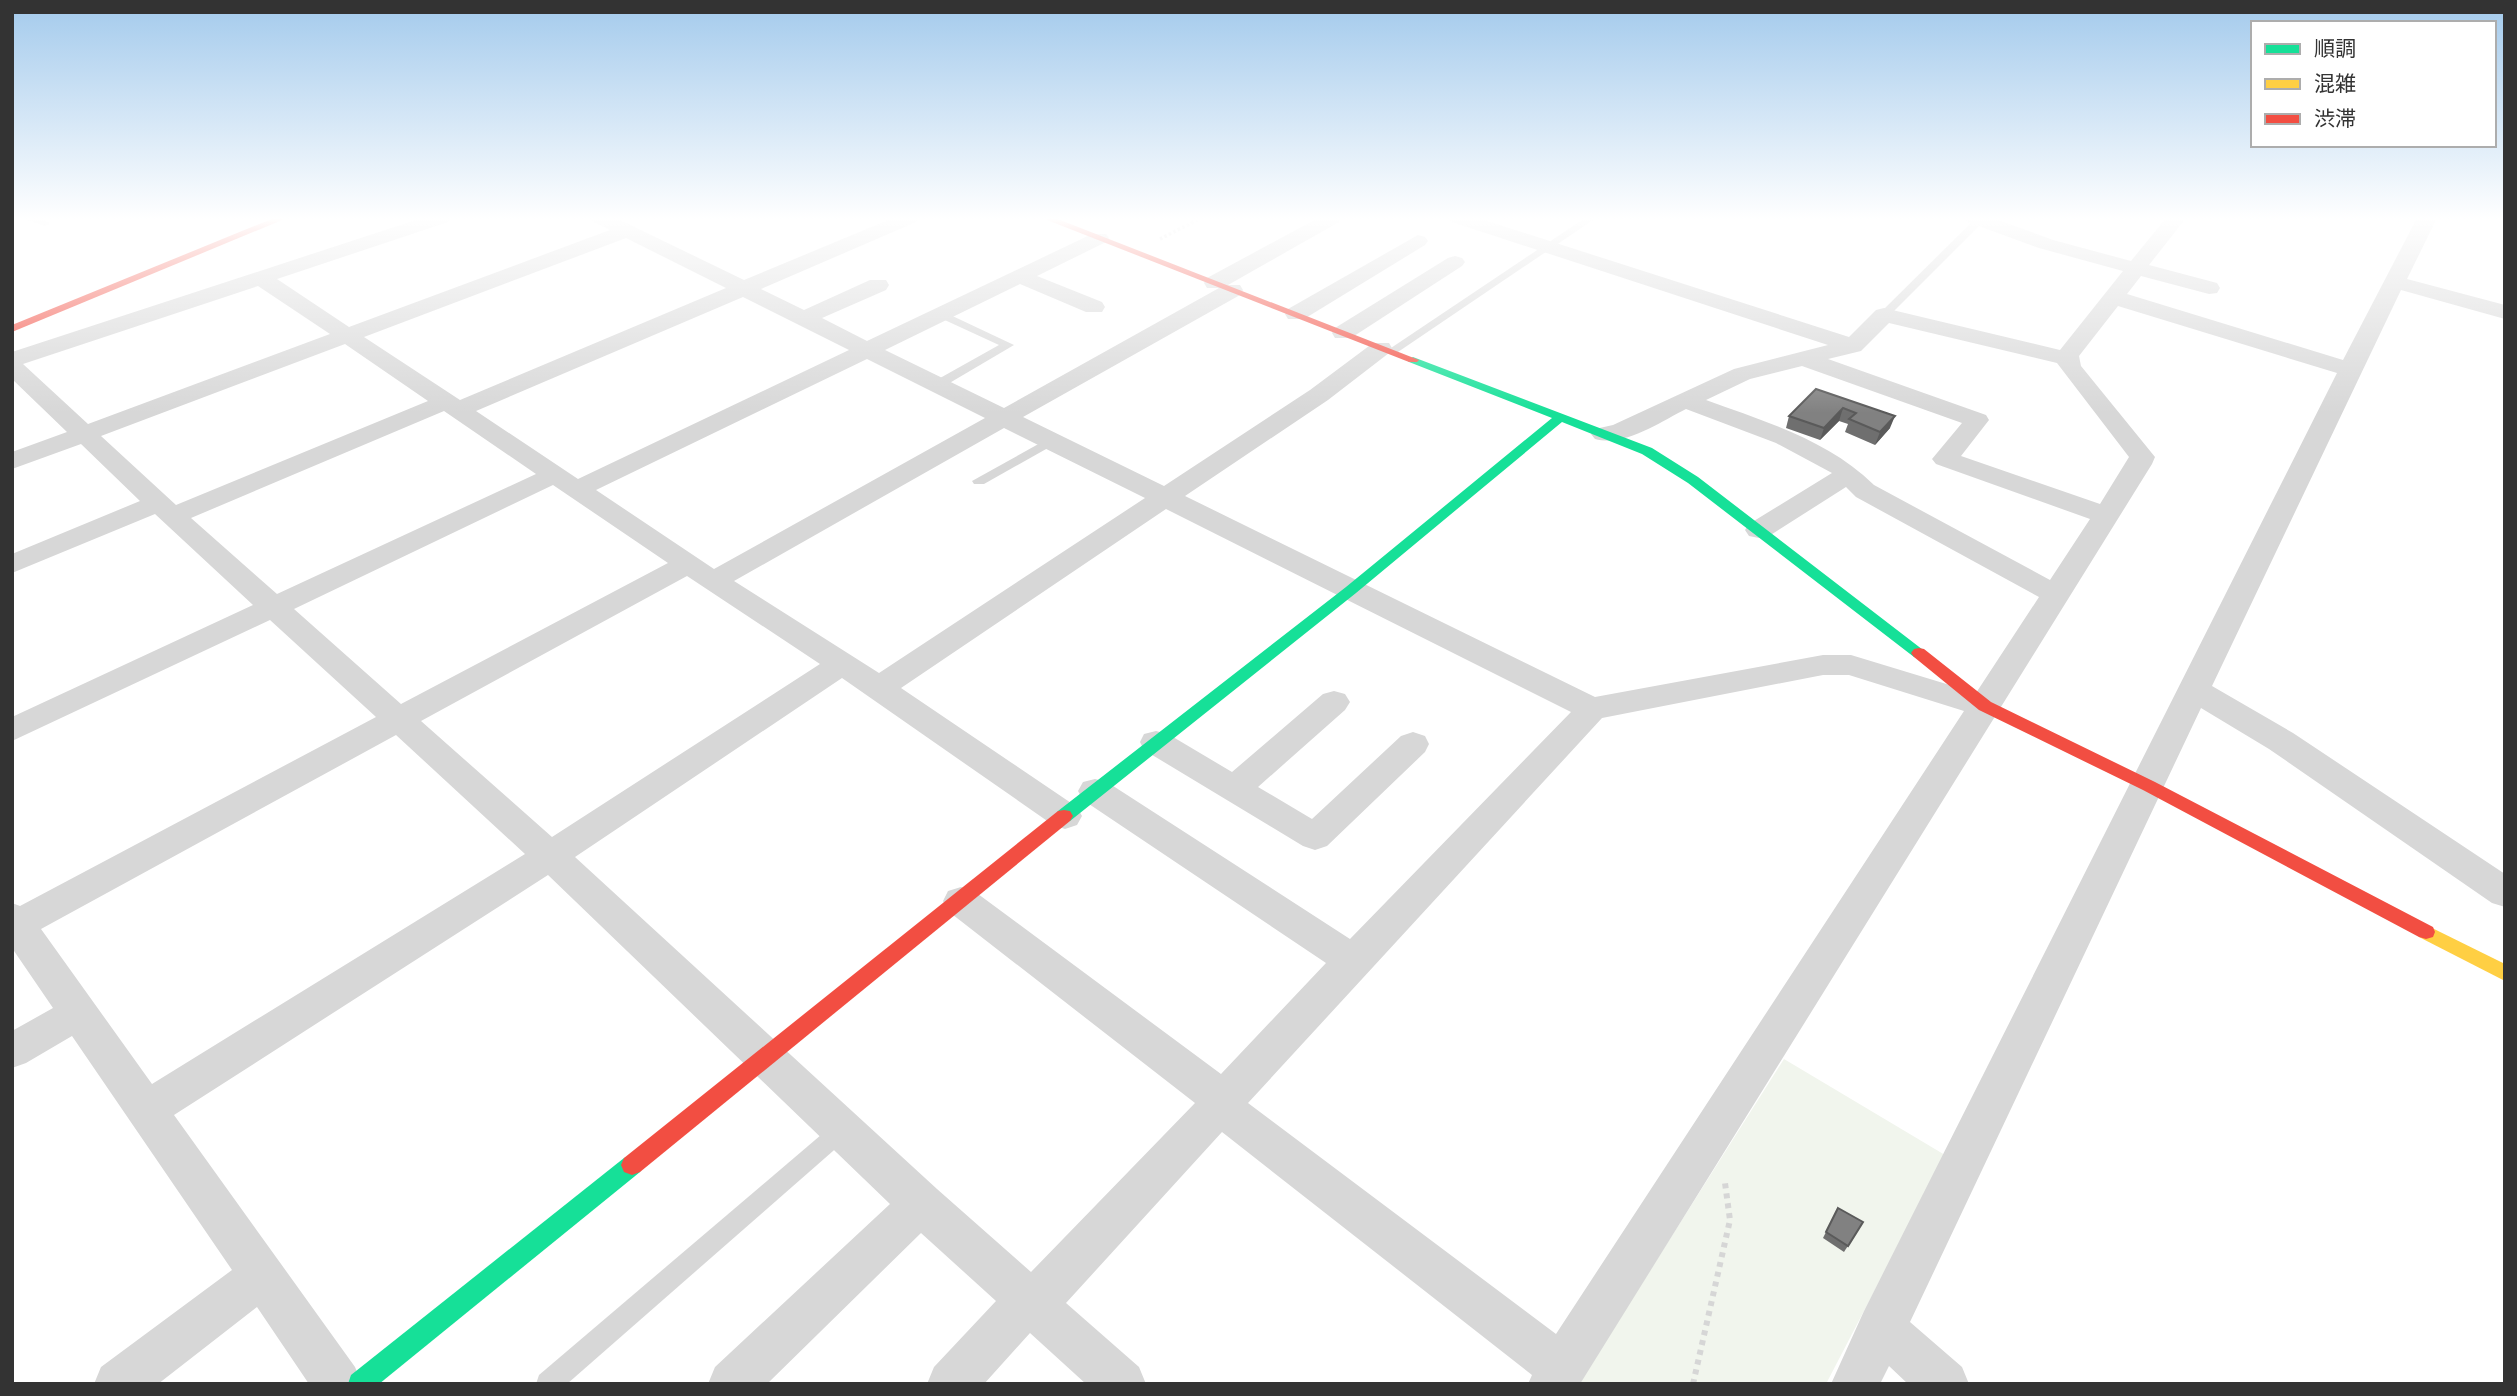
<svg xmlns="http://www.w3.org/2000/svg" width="2517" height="1396" viewBox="0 0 2517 1396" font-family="'IBM Plex Sans','Noto Sans JP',sans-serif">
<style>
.green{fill:#f1f5ed}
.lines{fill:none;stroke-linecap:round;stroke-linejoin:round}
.path-far1{stroke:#d6d6d6;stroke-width:3.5;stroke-dasharray:2.5 2.5;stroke-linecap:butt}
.path{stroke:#d6d6d6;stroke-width:6;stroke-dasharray:5 5;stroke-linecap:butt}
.lane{fill:#d7d7d7;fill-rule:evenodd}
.street{fill:#d7d7d7;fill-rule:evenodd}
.fast{fill:#16e098;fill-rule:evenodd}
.slow{fill:#ffcf43;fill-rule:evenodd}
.jam{fill:#f24e42;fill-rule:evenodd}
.wall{fill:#6f6f6f}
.shaded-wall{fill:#5a5a5a}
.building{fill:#818181;stroke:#5a5a5a;stroke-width:2}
</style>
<rect width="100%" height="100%" fill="#fff"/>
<path class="green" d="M1784 1059 1945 1155 1826 1384H1578Z"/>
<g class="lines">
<path class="path-far1" d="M1160 239 1201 218"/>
<path class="path" d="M1693 1384 1730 1220 1725 1183 1722 1180"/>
<g class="lane">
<path d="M22 218H37L50 223 45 226Z"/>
<path d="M1585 218H1596L1395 354 1385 352Z"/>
<path d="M1976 218 1985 220 1888 317H1880V313Z"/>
<path d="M936 312H944L1014 345 941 388H933V382L999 345 936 316Z"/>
<path d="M1051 437 1055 438V444L984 484H974L972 481Z"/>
<path d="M842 1120 849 1123 853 1130 849 1137 567 1384H536L539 1375 835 1123Z"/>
</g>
<g class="street">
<path d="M422 218H451L448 222 277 279 349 327 610 230 594 222 591 218H616L744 280 893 218H919L916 222 761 289 804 310 870 280H886L889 285 886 290 822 318 867 341 1092 234H1106L1109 238 1106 242 1037 276 1102 302 1105 307 1102 312H1086L1020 284 885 350 1004 408 1219 288H1207L1204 283 1207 278 1318 218H1342L1339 222 1228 285H1240L1243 290 1240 295 1023 417 1164 486 1310 390 1373 343H1389L1392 348 1389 353 1328 400 1185 496 1595 697 1823 655H1851L1976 693 2039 597 1856 497 1846 487 1769 536 1759 538 1749 536 1745 530 1749 524 1832 473 1776 443 1686 409C1660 422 1625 447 1595 439L1591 434 1595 429 1613 425 1734 369 1828 345 1452 222 1449 218H1478L1849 337 1876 310 1884 308 2060 350 2123 271 2039 248 1968 222 1965 218H1993L2053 240 2131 261 2166 218H2186L2149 265 2217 283 2220 288 2217 293 2209 294 2141 276 2127 294 2343 360 2417 218H2437L2407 279 2505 305V319L2401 290 2212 686 2293 733 2505 874V907L2492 903 2269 749 2201 708 1910 1322 1962 1367 1969 1384H1908L1889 1366 1880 1384H1831L1864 1311 2337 373 2118 306 2079 356 2081 366 2155 457 2152 464 1580 1384H1528L1532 1375 1222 1132 1066 1303 1139 1367 1146 1384H1086L1030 1333 984 1384H927L934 1367 996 1301 921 1233 767 1384H708L715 1367 890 1204 548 875 174 1115 355 1367 362 1384H309L257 1307 158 1384H94L101 1367 232 1270 72 1036 26 1063 12 1068V1031L53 1008 12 948V903L20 906 376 717 270 620 12 741V717L253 605 155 514 12 573V554L140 501 81 444 12 469V452L67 432 12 379V352ZM626 238 726 288 460 400 364 337ZM258 286 330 334 88 424 23 364ZM743 297 849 350 578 479 476 411ZM1889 323 2057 363 2129 457 2100 504 1961 456 1989 420 1986 415 1828 359 1861 351ZM345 344 428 401 176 505 101 436ZM867 359 985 418 714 569 596 490ZM1802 366 1962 423 1932 459 1936 464 2090 519 2050 580 1874 485C1828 440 1766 422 1706 400L1750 379ZM444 411 536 474 277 594 191 518ZM1004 428 1145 498 879 673 734 581ZM553 485 668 563 401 704 294 609ZM1166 509 1571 712 1350 939 1107 782 1095 779 1083 782 1078 791 1083 800 1326 963 1221 1074 974 891 961 887 948 891 943 901 948 911 1195 1103 1031 1272 937 1189 575 857 842 678 1053 825 1065 829 1077 825 1082 816 1077 807 901 688ZM687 576 820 664 552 837 421 721ZM1823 675H1849L1964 711 1556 1334 1248 1103 1602 718ZM396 735 525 854 152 1084 41 929Z"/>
<path d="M1418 235 1425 237 1428 241 1425 245 1304 319H1288L1285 314 1288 309Z"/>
<path d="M1455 256 1462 258 1465 262 1462 266 1351 338H1335L1332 333 1335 328 1448 258Z"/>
<path d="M1334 691 1345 694 1350 702 1345 710 1258 787 1312 819 1401 736 1413 732 1425 736 1429 744 1425 752 1327 846 1315 850 1303 846 1144 750 1140 742 1144 734 1156 731 1168 734 1232 772 1323 694Z"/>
</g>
<g class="fast">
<path d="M1413 357 1652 448 1698 477 1927 653 1919 658 1914 657 1688 483 1642 454 1562 422 1356 593 1070 821H1058L1055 816 1058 811 1346 587 1552 418 1409 362 1407 360Z"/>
<path d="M632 1155 640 1158 643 1165 640 1172 379 1384H348L351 1375 624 1158Z"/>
</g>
<path class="slow" d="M2426 925 2505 964V981L2419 937 2417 932 2419 927Z"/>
<g class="jam">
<path d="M274 218H287L12 332V325Z"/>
<path d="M1042 218H1055L1419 360 1417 362H1409Z"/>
<path d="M1919 648 1924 649 1991 702 2155 782 2433 927 2435 932 2433 937 2426 939 2419 937 2143 790 1979 710 1914 657 1911 653 1914 649Z"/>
<path d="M1064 810 1070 811 1073 816 1070 821 640 1172 632 1175 624 1172 621 1165 624 1158 1058 811Z"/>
</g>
</g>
<g class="wall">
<path d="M1816 389 1890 428 1875 445 1845 432 1848 424 1839 421 1820 440 1786 428 1789 416Z"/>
<path d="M1835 1214 1863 1222 1844 1252 1823 1238Z"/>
</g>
<g class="shaded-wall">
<path d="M1843 408 1839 421 1820 440 1824 428Z"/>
<path d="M1895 416 1890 428 1875 445 1880 432Z"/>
</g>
<g class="building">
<path d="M1816 389 1895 416 1880 432 1849 419 1856 413 1843 408 1824 428 1789 416Z"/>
<path d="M1838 1208 1863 1222 1848 1246 1826 1232Z"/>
</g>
<linearGradient id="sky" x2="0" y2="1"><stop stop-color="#a3caec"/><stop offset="0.53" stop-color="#fff"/><stop offset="1" stop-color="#fff" stop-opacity="0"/></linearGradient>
<rect width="2517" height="413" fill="url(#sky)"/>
<rect width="2517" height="1396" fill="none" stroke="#333333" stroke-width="28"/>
<rect x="2251" y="21" width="245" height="126" fill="#ffffff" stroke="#adadad" stroke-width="2"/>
<rect x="2265" y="44" width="35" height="10" fill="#16e098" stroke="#adadad" stroke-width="2"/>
<text x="2314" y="56" font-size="21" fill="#333333">順調</text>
<rect x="2265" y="79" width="35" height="10" fill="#ffcf43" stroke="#adadad" stroke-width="2"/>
<text x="2314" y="91" font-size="21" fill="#333333">混雑</text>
<rect x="2265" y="114" width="35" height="10" fill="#f24e42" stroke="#adadad" stroke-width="2"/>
<text x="2314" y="126" font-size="21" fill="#333333">渋滞</text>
</svg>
